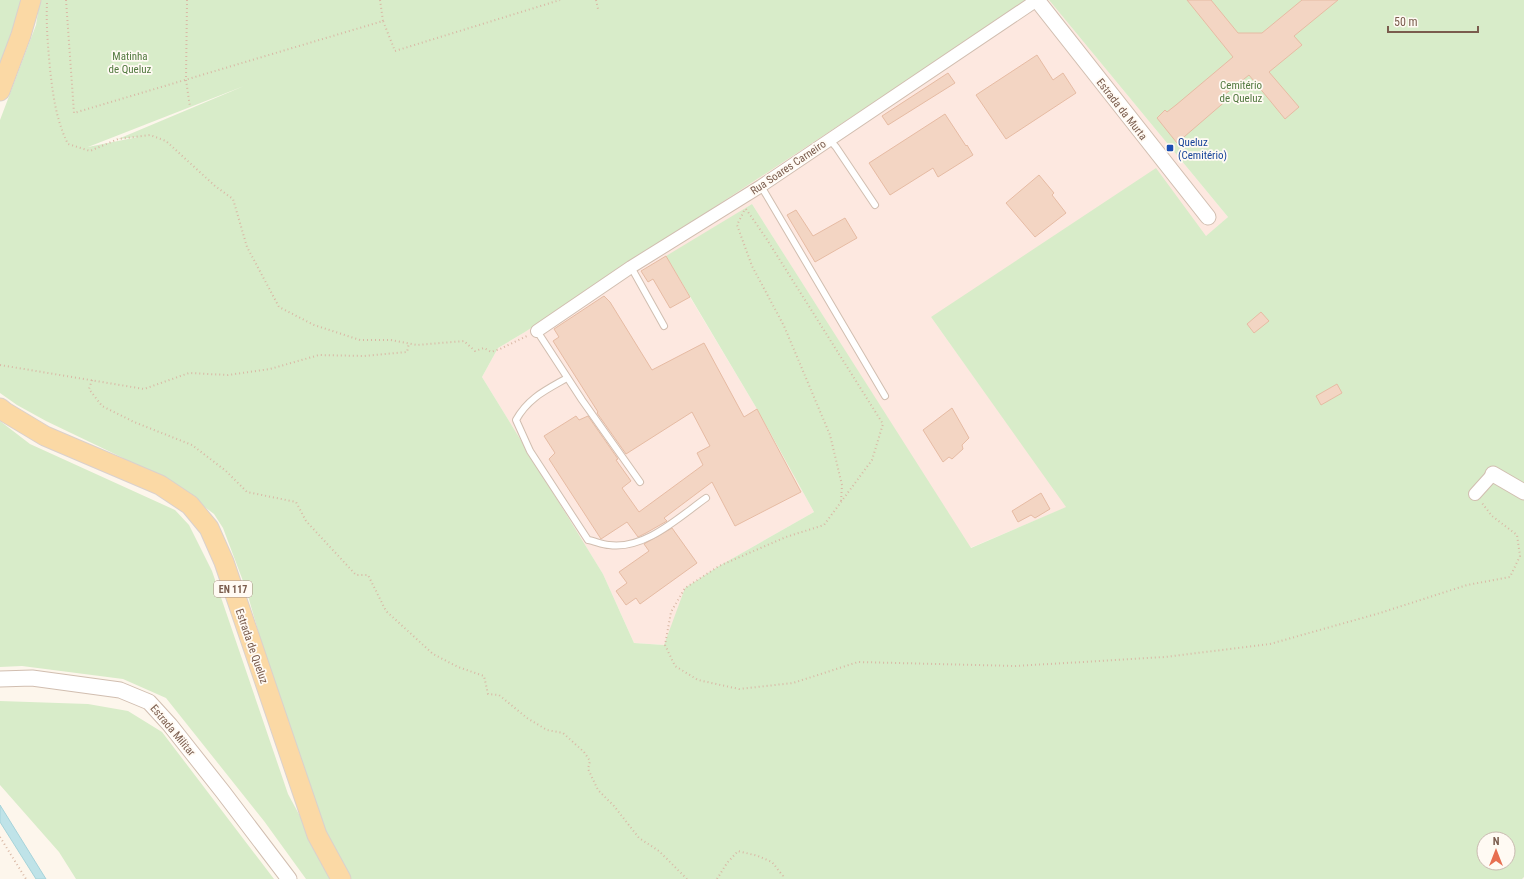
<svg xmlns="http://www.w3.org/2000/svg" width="1524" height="879" viewBox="0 0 1524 879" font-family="'Roboto Condensed',sans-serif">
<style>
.commercial{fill:#fde8e0}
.green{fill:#d8ecc9;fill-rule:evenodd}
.water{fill:#bfe3e8;stroke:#a5d3da}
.building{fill:#f3d5c3;stroke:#e6bba3}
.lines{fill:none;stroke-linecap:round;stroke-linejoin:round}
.service-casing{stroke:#d1beb0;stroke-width:8}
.minor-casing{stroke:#d1beb0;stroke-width:14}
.tertiary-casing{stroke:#d1beb0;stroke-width:17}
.primary-casing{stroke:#dad1cd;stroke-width:21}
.path{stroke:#d9b8a5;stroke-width:2;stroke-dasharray:1 3;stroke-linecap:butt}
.service{stroke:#fff;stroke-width:6}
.minor{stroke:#fff;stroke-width:12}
.tertiary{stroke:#fff;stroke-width:15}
.primary{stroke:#fbd9a5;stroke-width:19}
.transit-dot{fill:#1a4fb4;stroke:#fffaf3;stroke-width:1.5}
.labels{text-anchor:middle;stroke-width:3.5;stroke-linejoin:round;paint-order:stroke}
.shield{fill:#fffaf3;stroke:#a28b7f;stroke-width:1}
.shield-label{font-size:10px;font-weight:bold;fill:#7a5c4d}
.park-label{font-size:11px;fill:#537a41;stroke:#fffaf3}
.street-label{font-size:11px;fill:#7a5c4d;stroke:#fffaf3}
.transit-label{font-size:11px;fill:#164399;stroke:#fffaf3;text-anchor:start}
</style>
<rect width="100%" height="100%" fill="#fdf6ec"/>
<path class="commercial" d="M1028 0H1049L1228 217 1206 237 931 317 1067 507 970 548 752 204 666 257 757 409 814 512 719 566 686 588 665 645 634 643 603 574 482 377 498 348 525 332Z"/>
<g class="green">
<path d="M0 0H22L21 18 0 67Z"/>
<path d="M40 0H1037L1026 2 525 332 498 348 482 377 603 574 634 643 664 645 685 588 719 566 814 512 757 409 666 256 752 204 971 548 1066 507 931 317 1156 168 1206 236 1228 217 1049 0H1524V877L1522 879H341L317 835 246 589 223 528 214 514 182 490 121 457 46 421 17 405 0 393V120L36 25ZM244 86 118 139 138 137 88 147ZM1484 839H1508V863H1484Z"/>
<path d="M0 421 30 444 175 510 189 525 212 571 288 794 334 879H306L264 821 166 698 123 679 22 666 0 667Z"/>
<path d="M0 701 88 704 128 711 162 732 274 879H76L59 852 0 785Z"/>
</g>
<path class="water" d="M0 805 46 879H36L0 822Z"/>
<g class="building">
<path d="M1187 0H1211L1238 33H1262L1302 0H1338L1294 36 1302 45 1269 72 1299 107 1285 119 1249 75 1224 95 1228 99 1177 143 1157 118 1165 110 1167 112 1176 105 1233 57Z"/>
<path d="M1037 55 1053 80 1063 73 1076 93 1006 139 976 95Z"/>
<path d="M948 73 955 83 888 125 882 116Z"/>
<path d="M945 114 966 146 967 145 973 155 938 177 933 168 890 195 869 163Z"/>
<path d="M1039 175 1054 193 1052 195 1066 213 1035 237 1006 203Z"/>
<path d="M796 210 813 236 845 218 857 238 815 262 787 215Z"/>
<path d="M666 256 690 297 670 308 653 279 648 282 641 271Z"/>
<path d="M604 296 610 302 652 370 704 343 744 417 757 409 801 492 735 526 712 482 664 518 667 521 646 533 638 537 627 522 601 539 549 459 555 453 544 436 576 416 579 420 588 416 618 459 616 460 631 481 622 488 639 512 703 465 697 453 710 446 692 412 626 454 597 413 598 412 553 341 559 337 554 329Z"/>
<path d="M1261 312 1269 321 1254 333 1247 324Z"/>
<path d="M1337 384 1342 393 1321 405 1316 396Z"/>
<path d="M952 408 969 438 962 445 963 449 952 459 949 457 943 462 923 430Z"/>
<path d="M1041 493 1050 509 1035 518 1031 515 1018 522 1012 511Z"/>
<path d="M672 528 697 563 640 604 636 598 626 605 616 591 627 583 619 572 649 551 644 544Z"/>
</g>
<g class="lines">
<g class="service-casing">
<g id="service">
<path d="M829 139 836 147 875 205"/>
<path d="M761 186 885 396"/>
<path d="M631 267 664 326"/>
<path d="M537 331 582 400 640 482"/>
<path d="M567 378C546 390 528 398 516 420L530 451 588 540C595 541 602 545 609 545 645 550 679 517 706 498"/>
</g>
</g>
<g class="minor-casing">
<g id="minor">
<path d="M537 331 631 267 761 186 1037 0"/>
<path d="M1475 494 1493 474"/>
</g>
</g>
<g class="tertiary-casing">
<g id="tertiary">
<path d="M1037 0 1208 217"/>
<path d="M1493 474 1524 492"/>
<path d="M0 679 32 678 120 690 149 702 170 725 223 792 289 879"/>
</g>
</g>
<g class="primary-casing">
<g id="primary">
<path d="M0 91 21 35 31 0"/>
<path d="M0 408 5 412 45 436 160 485 190 505 209 528 224 562 317 835 341 879"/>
</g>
</g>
<g class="path">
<path d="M66 0 74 113 383 21 395 51 560 0"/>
<path d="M187 0 186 80 190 107"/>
<path d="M380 0 383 21"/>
<path d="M596 0 598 9"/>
<path d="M47 3C46 26 48 46 50 69 53 95 56 120 68 144L90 151 118 139 150 135 166 141 215 186 233 199 247 247 279 307 314 325 360 340H391L417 345 464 341 475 351 484 348 491 352 500 349 527 336"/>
<path d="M746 209 766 238 883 424 872 460 824 525 786 537 719 566 685 588 671 612 665 645 675 666 698 680 739 689 793 683 858 662 1016 666 1165 657 1270 644 1380 613 1467 585 1510 577 1520 556 1517 535 1492 516 1482 503"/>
<path d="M744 211 737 225 752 266 784 326 830 435 842 485 841 501"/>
<path d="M0 365 144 389 189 373 228 375 270 369 319 355 364 356 407 352 409 343"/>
<path d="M92 380 89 389 102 406 134 422 192 445 226 471 247 492 296 502 306 521 356 575H368L386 611 433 654 458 667 484 676 488 694 499 695 527 718 547 730 563 733 584 752 590 761 588 769 598 790 614 806 639 838 659 851 687 879"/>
<path d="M0 837 26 879"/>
<path d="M717 879 727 863 738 851 758 856 772 862 783 876V879"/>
</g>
<use href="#service" class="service"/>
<use href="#minor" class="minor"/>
<use href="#tertiary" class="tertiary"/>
<use href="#primary" class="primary"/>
</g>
<rect class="transit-dot" x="1166" y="144" width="8" height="8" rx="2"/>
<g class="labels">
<rect class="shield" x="214" y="581" width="38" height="16" rx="3"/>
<g class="shield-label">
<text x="233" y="593">EN 117</text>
</g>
<g class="park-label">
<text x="130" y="60">Matinha<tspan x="130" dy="13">de Queluz</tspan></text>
<text x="1241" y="89">Cemitério<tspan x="1241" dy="13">de Queluz</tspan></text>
</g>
<g class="street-label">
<text transform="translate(1122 109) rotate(52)" y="4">Estrada da Murta</text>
<text transform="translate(788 167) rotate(-34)" y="4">Rua Soares Carneiro</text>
<text transform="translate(252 646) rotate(71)" y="4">Estrada de Queluz</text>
<text transform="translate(173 730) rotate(50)" y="4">Estrada Militar</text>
</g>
<g class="transit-label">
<text x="1178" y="146">Queluz<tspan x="1178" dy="13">(Cemitério)</tspan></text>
</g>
</g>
<g transform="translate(1496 851)"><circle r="19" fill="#fffaf3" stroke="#cabbb1"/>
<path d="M0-3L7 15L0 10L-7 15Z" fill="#e76f51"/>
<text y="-6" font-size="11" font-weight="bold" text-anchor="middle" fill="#7a5c4d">N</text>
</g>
<path d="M1388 26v6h90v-6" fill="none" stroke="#7a5c4d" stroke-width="2"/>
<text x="1394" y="26" font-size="12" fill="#7a5c4d" stroke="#fffaf3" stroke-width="3" paint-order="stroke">50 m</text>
</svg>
